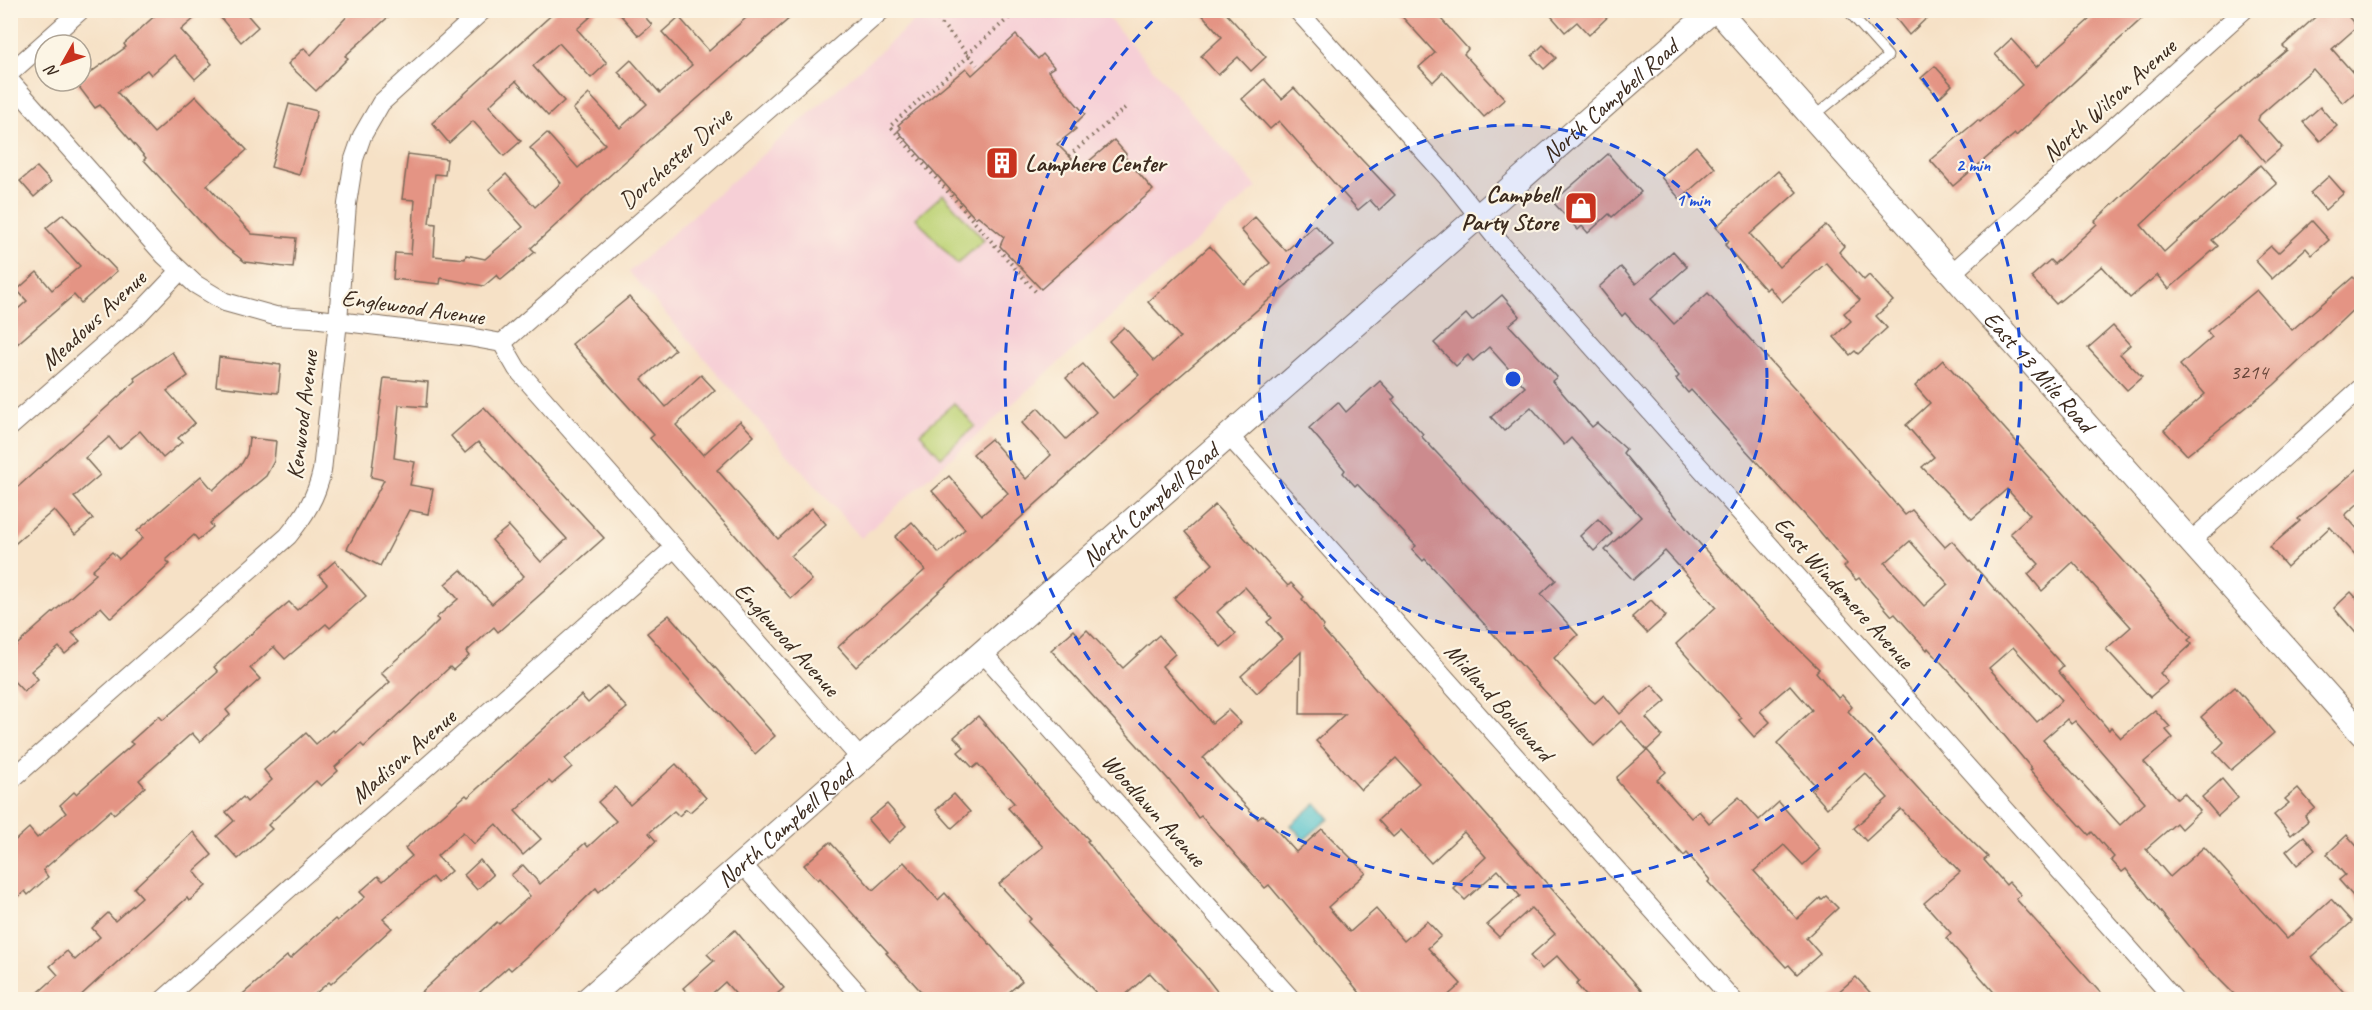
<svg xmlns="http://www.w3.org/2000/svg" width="2372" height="1010" viewBox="0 0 2372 1010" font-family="Caveat,sans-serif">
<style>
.built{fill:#f6cfd6}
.green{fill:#bed377;stroke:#7c7e4a;stroke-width:1.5}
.water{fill:#55c3cc;stroke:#487675;stroke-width:1.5}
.building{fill:#e49484;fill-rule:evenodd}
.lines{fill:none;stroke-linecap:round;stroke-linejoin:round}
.lane-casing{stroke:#7c6a59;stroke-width:11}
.street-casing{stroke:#7c6a59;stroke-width:20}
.secondary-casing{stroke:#7c6a59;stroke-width:26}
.path{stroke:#7c6a59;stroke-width:4;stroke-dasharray:1.5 4.5;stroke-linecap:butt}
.lane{stroke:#fff;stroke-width:9}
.street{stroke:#fff;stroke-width:18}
.secondary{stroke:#fff;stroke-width:24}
.ring{fill:none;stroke:#1d4ed8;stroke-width:3;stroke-dasharray:10 8}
.labels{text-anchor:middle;stroke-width:4.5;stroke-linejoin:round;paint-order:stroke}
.number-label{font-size:21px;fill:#654438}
.street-label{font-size:24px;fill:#3b2a1e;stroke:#fcf5e5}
.poi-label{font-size:24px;font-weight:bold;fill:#3b2a1e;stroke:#fcf5e5;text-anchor:start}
.centre{fill:#1d4ed8;stroke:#fcf5e5;stroke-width:3}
.ring-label{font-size:18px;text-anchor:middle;font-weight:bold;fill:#1d4ed8;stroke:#fcf5e5;stroke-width:4.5;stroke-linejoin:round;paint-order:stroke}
</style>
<rect width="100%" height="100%" fill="#fcf5e5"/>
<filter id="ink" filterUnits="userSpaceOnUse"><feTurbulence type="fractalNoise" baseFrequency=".0167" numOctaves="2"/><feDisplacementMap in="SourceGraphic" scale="12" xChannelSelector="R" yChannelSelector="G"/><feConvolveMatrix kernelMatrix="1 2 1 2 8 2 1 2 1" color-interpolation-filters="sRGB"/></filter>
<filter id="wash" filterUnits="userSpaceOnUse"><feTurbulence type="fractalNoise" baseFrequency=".008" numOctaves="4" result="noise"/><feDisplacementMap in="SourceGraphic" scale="24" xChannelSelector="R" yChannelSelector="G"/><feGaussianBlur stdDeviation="1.35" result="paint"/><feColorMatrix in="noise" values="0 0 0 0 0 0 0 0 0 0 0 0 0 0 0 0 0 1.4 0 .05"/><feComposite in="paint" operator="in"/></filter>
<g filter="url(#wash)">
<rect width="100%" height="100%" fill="#f6e1c6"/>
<path class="built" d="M926 11H1102L1257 187 861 538 629 272Z"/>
<g class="green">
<path d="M943 194 984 240 957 264 916 218Z"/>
<path d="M954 403 975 426 941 457 920 433Z"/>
</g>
<path class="water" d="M1316 803 1329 818 1304 840 1291 825Z"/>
<g id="blocks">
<g class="building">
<path d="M161 10H204L181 30 212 64 195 79 174 55 151 75 147 70 117 92 154 133 196 96 247 150 207 185 252 234 296 238 293 268 245 262 217 240 144 160 146 158 100 105 95 108 76 83 126 47 124 44Z"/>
<path d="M214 10H243L258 27 241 42Z"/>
<path d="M353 10H396L345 56 348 58 316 91 288 64 304 48 311 55Z"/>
<path d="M557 10H598L577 29 607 63 591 78 559 43 533 66 564 101 548 116 516 81 489 106 521 141 504 156 473 121 449 143 432 123Z"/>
<path d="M616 10H639L652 25 639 36Z"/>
<path d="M755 10H799L620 166 531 248 535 252 501 280 497 275 484 286 441 278 440 284 393 279 395 253 411 254 415 200 402 199 408 154 447 159 445 175 435 174 429 223 436 224 434 256 465 259 466 255 485 259 523 227 489 189 506 174 535 207 561 183 530 148 547 133 578 168 605 144 573 109 589 94 620 128 647 104 618 72 631 60 660 93 692 65 662 32 679 17 709 51Z"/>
<path d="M1198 10H1223L1266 57 1251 71 1238 57 1218 75 1201 56 1222 37Z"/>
<path d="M1396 10H1433L1468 49 1464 54 1505 99 1484 117 1443 72 1433 82 1419 67 1435 53Z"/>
<path d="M1546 10H1615L1589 35 1577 22 1565 32Z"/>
<path d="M1889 10H1935L1909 35Z"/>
<path d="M2100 10H2151L2016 136 2015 134 1953 186 1930 160 1978 120 1980 122 2022 85 1995 54 2011 39 2036 67Z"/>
<path d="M2323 10H2343L2357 27 2332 49 2361 82V87L2343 103 2313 69 2260 115 2258 120 2282 147 2265 162 2240 133 2141 225 2164 252 2260 165 2277 184 2212 240 2218 246 2169 289 2157 275 2130 298 2102 266 2056 304 2031 277 2050 260 2054 264 2097 224 2095 221 2188 134 2287 50 2283 46Z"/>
<path d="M1016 35 1038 59 1043 54 1054 67 1048 71 1085 114 1073 126 1076 129 1057 144 1081 168 1114 140 1126 154 1124 156 1153 190 1041 289 1000 246 1004 237 978 216 975 218 898 131 901 128 898 125 966 68 972 75Z"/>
<path d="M1543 45 1556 58 1544 69 1532 56Z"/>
<path d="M1935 66 1952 85 1939 98 1921 78Z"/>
<path d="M1264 79 1282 99 1294 88 1395 195 1379 210 1370 200 1358 210 1279 121 1270 129 1242 99Z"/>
<path d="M289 104 317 111 299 175 271 167Z"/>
<path d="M2320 107 2337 126 2320 141 2303 122Z"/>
<path d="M1696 146 1715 168 1680 199 1661 177Z"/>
<path d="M1608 154 1641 192 1612 217 1609 214 1588 233 1582 226 1578 230 1553 202Z"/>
<path d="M37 167 51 182 34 197 20 181Z"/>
<path d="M1778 171 1797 192 1750 234 1779 267 1826 225 1844 246 1839 252 1864 280 1869 275 1893 301 1876 316 1887 328 1858 354 1855 351 1850 355 1834 337 1851 321 1844 313 1860 300 1826 263 1782 302 1769 287 1766 290 1725 245 1729 241 1716 227Z"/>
<path d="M2329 176 2344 193 2325 210 2310 193Z"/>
<path d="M63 214 117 271 81 303 74 295 10 350V316L27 301 17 290 37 272 52 290 80 266 46 228Z"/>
<path d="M1255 217 1286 251 1315 225 1333 245 1124 424 856 667 838 647 925 570 895 537 912 522 939 553 965 529 932 491 949 476 982 515 1008 493 973 454 991 439 1026 479 1051 455 1022 423 1038 408 1066 439 1096 412 1066 378 1083 364 1113 398 1139 375 1109 341 1124 327 1154 361 1180 337 1148 302 1210 246 1245 285 1270 263 1241 230Z"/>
<path d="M2312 221 2329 240 2312 255 2306 248 2272 279 2255 260 2271 246 2278 253Z"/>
<path d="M1673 251 1687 267 1651 299 1674 324 1708 293 1821 417 1905 515 1912 510 1945 547 1952 541 2063 666 2058 671 2109 730 2111 727 2121 738 2155 710 2170 727 2166 730 2173 738 2144 762 2177 799 2184 793 2200 811 2181 829 2176 823 2146 849 2170 877 2204 847 2287 939 2331 899 2352 922 2312 957 2350 999H2239L2198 958 2126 869 2122 872 2111 860 2114 857 2092 832 2089 835 2030 770 2032 769 1970 694 1928 648 1927 650 1895 614 1892 616 1859 578 1856 580 1844 567 1847 564 1816 527 1691 390 1688 393 1676 379 1679 376 1648 339 1625 313 1622 316 1599 287 1621 267 1636 284ZM1910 541 1948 584 1924 606 1885 563ZM2013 647 2062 700 2037 722 1989 668ZM2067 719 2071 724 2075 721 2145 802 2120 825 2043 740Z"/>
<path d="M2353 277 2361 286V302L2274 385 2187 455 2164 430 2205 394 2180 365 2212 337 2207 331 2257 290 2292 330Z"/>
<path d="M1502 295 1520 316 1509 325 1557 377 1552 381 1592 427 1597 423 1626 449 1623 453 1684 526 1757 608 1819 669 1816 672 1838 698 1842 695 1852 707 1848 711 1925 796 1988 857 1984 860 2006 885 2009 882 2021 895 2016 899 2106 999H2000L1946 938 1951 933 1924 903 1960 872 1901 809 1866 841 1854 828 1888 798 1865 773 1827 808 1811 790 1816 786 1777 743 1812 710 1790 685 1760 711 1770 722 1754 737 1739 720 1742 718 1676 644 1716 607 1665 551 1633 580 1605 550 1641 517 1571 438 1564 445 1531 407 1504 431 1491 417 1525 387 1489 347 1473 361 1468 355 1456 366 1434 343 1466 314 1472 321Z"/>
<path d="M629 297 675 350 642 379 666 407 701 375 715 390 676 425 703 455 740 421 754 436 717 470 778 539 812 508 826 524 791 556 812 580 791 599 650 438 654 435 572 344Z"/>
<path d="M2113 326 2130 345 2120 354 2142 377 2127 390 2088 348Z"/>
<path d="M172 352 188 376 167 391 195 423 178 438 182 442 163 458 140 431 119 449 109 437 85 458 100 475 74 497 93 519 75 535 54 510 10 548V494L136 381 134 378Z"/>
<path d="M219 357 281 365 278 393 216 386Z"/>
<path d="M1943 360 2192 637 2188 640 2192 644 2160 673 2168 682 2150 697 2106 649 2131 627 2073 562 2042 591 2028 574 2039 564 2010 533 2030 515 2007 489 1972 519 1922 467 1934 457 1906 425 1930 403 1915 386Z"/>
<path d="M384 378 428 382 426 407 399 405 394 458 415 462 410 485 433 489 428 514 409 510 380 566 347 549 384 480 371 477Z"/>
<path d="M1380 381 1395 397 1392 400 1423 434 1421 436 1556 580 1541 594 1578 635 1554 658 1590 699 1595 703 1604 695 1620 714 1652 685 1666 701 1646 718 1662 736 1647 750 1621 721 1594 746 1459 596 1425 559 1423 561 1412 549 1416 546 1392 520 1357 484 1355 486 1343 473 1345 470 1309 428 1338 402 1346 412Z"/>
<path d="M484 407 604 538 498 632 494 627 466 652 469 656 453 670 450 667 364 747 361 744 335 767 338 771 321 786 316 781 268 825 272 829 238 859 217 836 234 821 226 812 243 797 247 802 272 780 264 770 306 733 316 744 332 730 334 732 390 682 381 673 423 636 439 620 436 618 458 599 445 584 461 570 492 604 524 576 492 540 509 526 541 562 567 539 478 442 465 453 451 436Z"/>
<path d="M249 438 276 441 274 461 266 476 210 523 213 527 198 540 194 535 166 560 170 564 111 618 101 607 72 633 80 641 65 654 59 647 31 671 38 679 24 692 10 677V651L96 574 92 570 112 552 119 559 143 538 137 531 201 476 213 490 242 463 247 454Z"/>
<path d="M2361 466V501L2345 515 2361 533V561L2330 527 2287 567 2270 547 2300 521 2298 519Z"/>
<path d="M1215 505 1288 586 1291 583 1304 597 1302 599 1324 626 1322 629 1649 999H1589L1576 984 1579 981 1557 956 1542 969 1530 956 1555 934 1531 908 1499 937 1487 925 1520 896 1498 870 1465 900 1453 888 1486 857 1464 832 1431 863 1401 830 1393 837 1378 820 1419 783 1396 758 1361 790 1331 757 1316 741 1345 714H1300L1301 652 1257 693 1241 676 1282 639 1267 622 1272 618 1245 587 1217 612 1236 634 1221 647 1174 598 1213 564 1185 532Z"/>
<path d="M1598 519 1612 534 1594 551 1580 536Z"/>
<path d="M335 561 366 596 330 628 326 624 285 659 274 647 250 668 260 679 226 710 230 715 200 742 192 733 139 780 145 787 114 814 111 810 43 870 48 877 28 895 25 891 10 904V845L29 828 37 838 66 813 60 805 74 792 76 794 133 744 130 742 159 716 163 720 218 672 214 667 244 640 289 602 297 610 327 584 319 575Z"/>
<path d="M2351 592 2361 603V639L2334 608Z"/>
<path d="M1651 600 1666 616 1647 633 1632 617Z"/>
<path d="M669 615 775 736 755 754 647 633Z"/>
<path d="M1074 630 1080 637 1087 630 1123 668 1159 635 1175 654 1162 666 1212 723 1228 710 1241 723 1203 758 1225 784 1258 819 1263 815 1296 852 1322 829 1366 873 1328 907 1350 932 1376 909 1404 941 1427 921 1441 936 1428 948 1461 984 1444 999H1365L1269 885 1265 888 1201 816 1198 818 1177 789 1051 650Z"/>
<path d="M607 686 627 708 565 759 572 767 552 784 549 781 515 811 541 839 523 855 496 824 474 844 463 832 437 856 451 871 437 883 432 877 383 919 392 928 331 984 329 982 309 999H237L287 956 290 959 335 919 337 921 365 897 360 892 378 876 383 881 412 856 405 848 466 795 468 797 581 695 588 703Z"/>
<path d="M2235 687 2274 733 2231 770 2214 752 2224 742 2201 717Z"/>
<path d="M978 716 1043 792 1089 840 1087 841 1119 882 1202 972 1223 999H1174L1150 973 1121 999H1102L1028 922 1031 919 999 884 1043 847 1008 808 1014 803 978 764 973 768 958 752 964 747 954 737Z"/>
<path d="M1647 750 1666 772 1657 780 1691 818 1699 811 1709 823 1739 797 1759 820 1779 802 1820 849 1803 865 1784 845 1754 871 1797 919 1820 898 1821 900 1826 896 1838 908 1806 938 1820 954 1797 974 1789 965 1786 967 1708 882 1710 880 1687 853 1684 856 1618 782 1617 777Z"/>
<path d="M676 764 706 798 690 812 686 809 679 816 674 811 649 833 656 841 599 892 596 888 527 956 511 970 508 967 472 999H414L497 922 499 924 530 896 511 875 523 865 540 884 585 843 588 847 616 821 598 802 615 787 630 805Z"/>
<path d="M2222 779 2238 798 2218 816 2202 797Z"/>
<path d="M2298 788 2315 808 2305 816 2308 821 2291 835 2274 815 2289 803 2285 799Z"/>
<path d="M954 794 970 812 952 828 936 810Z"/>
<path d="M887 804 906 826 888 843 868 820Z"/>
<path d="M193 832 212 855 194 871 206 886 189 901 187 898 77 999H31L58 975 50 966 67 951 75 960 100 937 92 928 108 913 115 921 142 897 134 888Z"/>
<path d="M2347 835 2361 851V905L2339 880 2345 875 2327 854Z"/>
<path d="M2304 836 2315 850 2297 865 2286 851Z"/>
<path d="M830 842 873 890 904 862 938 900 945 893 1022 981 1001 999H928L886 953 888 952 820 878 818 880 804 865Z"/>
<path d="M480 860 493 875 477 890 464 875Z"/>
<path d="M735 930 784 988 771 999H740L725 982 706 999H693L683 988 714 961 707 954Z"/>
<path d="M1856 977 1876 999H1830Z"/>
</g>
</g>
</g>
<g filter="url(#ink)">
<use href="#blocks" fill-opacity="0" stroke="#7c6a59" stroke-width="1.5"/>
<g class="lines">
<g class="lane-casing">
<path id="lane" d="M1813 117 1888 56 1847 10"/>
</g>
<g class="street-casing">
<g id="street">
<path d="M1297 10 1448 178 1500 243 2175 1000"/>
<path d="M10 73 81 10"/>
<path d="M10 81 165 256 195 284 225 302 275 316 312 318 469 337 502 343 517 369 860 758"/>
<path d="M1952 273 2244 10"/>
<path d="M502 343 882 10"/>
<path d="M10 427 139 314 180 271"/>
<path d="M1230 437 1733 1000"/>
<path d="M2190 542 2362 387"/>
<path d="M982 652 1292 1000"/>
<path d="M10 781 288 536C305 515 316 498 322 471L338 321 347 204 354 159 362 136 381 103 483 10"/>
<path d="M741 863 864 1000"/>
<path d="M163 1000 674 548"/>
</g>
</g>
<g class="secondary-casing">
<g id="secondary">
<path id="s1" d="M1717 10 2362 734"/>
<path id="s2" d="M587 1000 1713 10"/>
</g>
</g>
<g class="path">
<path d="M930 10 977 65"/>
<path d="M967 54 1010 17"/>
<path d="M969 56 890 126 1036 292"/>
<path d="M1069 156 1126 107"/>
</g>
<use href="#lane" class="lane"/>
<use href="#street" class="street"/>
<use href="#secondary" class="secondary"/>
</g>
</g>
<circle cx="1513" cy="379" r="254" fill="#1d4ed8" fill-opacity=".12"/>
<g class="ring">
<circle cx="1513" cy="379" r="254"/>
<path d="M1863 11A508 508 0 1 1 1163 11"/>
</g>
<defs>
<g id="building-square" transform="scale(1.725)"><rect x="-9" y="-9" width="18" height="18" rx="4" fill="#c8321e" stroke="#fcf5e5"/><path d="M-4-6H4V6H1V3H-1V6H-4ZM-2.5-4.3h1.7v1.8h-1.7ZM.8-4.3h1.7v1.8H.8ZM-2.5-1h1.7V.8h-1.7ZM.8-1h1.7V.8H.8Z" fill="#fff"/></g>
<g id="shop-square" transform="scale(1.725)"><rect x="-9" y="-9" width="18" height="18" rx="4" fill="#c8321e" stroke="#fcf5e5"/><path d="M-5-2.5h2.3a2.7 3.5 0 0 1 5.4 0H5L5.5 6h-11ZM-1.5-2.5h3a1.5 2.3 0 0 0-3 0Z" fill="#fff"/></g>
</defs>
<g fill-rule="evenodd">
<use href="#building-square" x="1002" y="163"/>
<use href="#shop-square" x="1581" y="208"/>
</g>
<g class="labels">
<g class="number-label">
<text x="2249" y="379">3214</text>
</g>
<g class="street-label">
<text dy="8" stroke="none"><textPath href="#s2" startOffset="1362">North Campbell Road</textPath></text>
<text transform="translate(2109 100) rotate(-42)" y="8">North Wilson Avenue</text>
<text transform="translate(675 158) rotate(-41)" y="8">Dorchester Drive</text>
<text transform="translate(413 307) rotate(8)" y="8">Englewood Avenue</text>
<text transform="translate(93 320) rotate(-43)" y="8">Meadows Avenue</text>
<text dy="8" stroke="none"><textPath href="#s1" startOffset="484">East 13 Mile Road</textPath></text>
<text transform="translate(302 415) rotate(-83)" y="8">Kenwood Avenue</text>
<text dy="8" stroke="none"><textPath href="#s2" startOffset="750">North Campbell Road</textPath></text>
<text transform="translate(1844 592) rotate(48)" y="8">East Windemere Avenue</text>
<text transform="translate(787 639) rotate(48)" y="8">Englewood Avenue</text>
<text transform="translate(1499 702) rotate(48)" y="8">Midland Boulevard</text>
<text transform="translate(403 756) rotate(-41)" y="8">Madison Avenue</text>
<text transform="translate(1154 810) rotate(48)" y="8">Woodlawn Avenue</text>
<text dy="8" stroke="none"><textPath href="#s2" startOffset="264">North Campbell Road</textPath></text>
</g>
<g class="poi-label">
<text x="1025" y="171">Lamphere Center</text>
<text x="1558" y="202" text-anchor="end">Campbell<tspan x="1558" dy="28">Party Store</tspan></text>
</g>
</g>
<circle cx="1513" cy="379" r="9" class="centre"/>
<g class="ring-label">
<text x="1973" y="171">2 min</text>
<text x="1693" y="206">1 min</text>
</g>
<rect width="2372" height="1010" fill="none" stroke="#fcf5e5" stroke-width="36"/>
<g transform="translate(63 63) rotate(230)"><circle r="28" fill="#fcf5e5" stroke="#afa495" stroke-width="1.5"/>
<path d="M0-4.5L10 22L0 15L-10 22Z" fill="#c8321e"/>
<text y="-9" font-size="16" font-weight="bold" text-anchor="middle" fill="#3b2a1e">N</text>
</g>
</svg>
